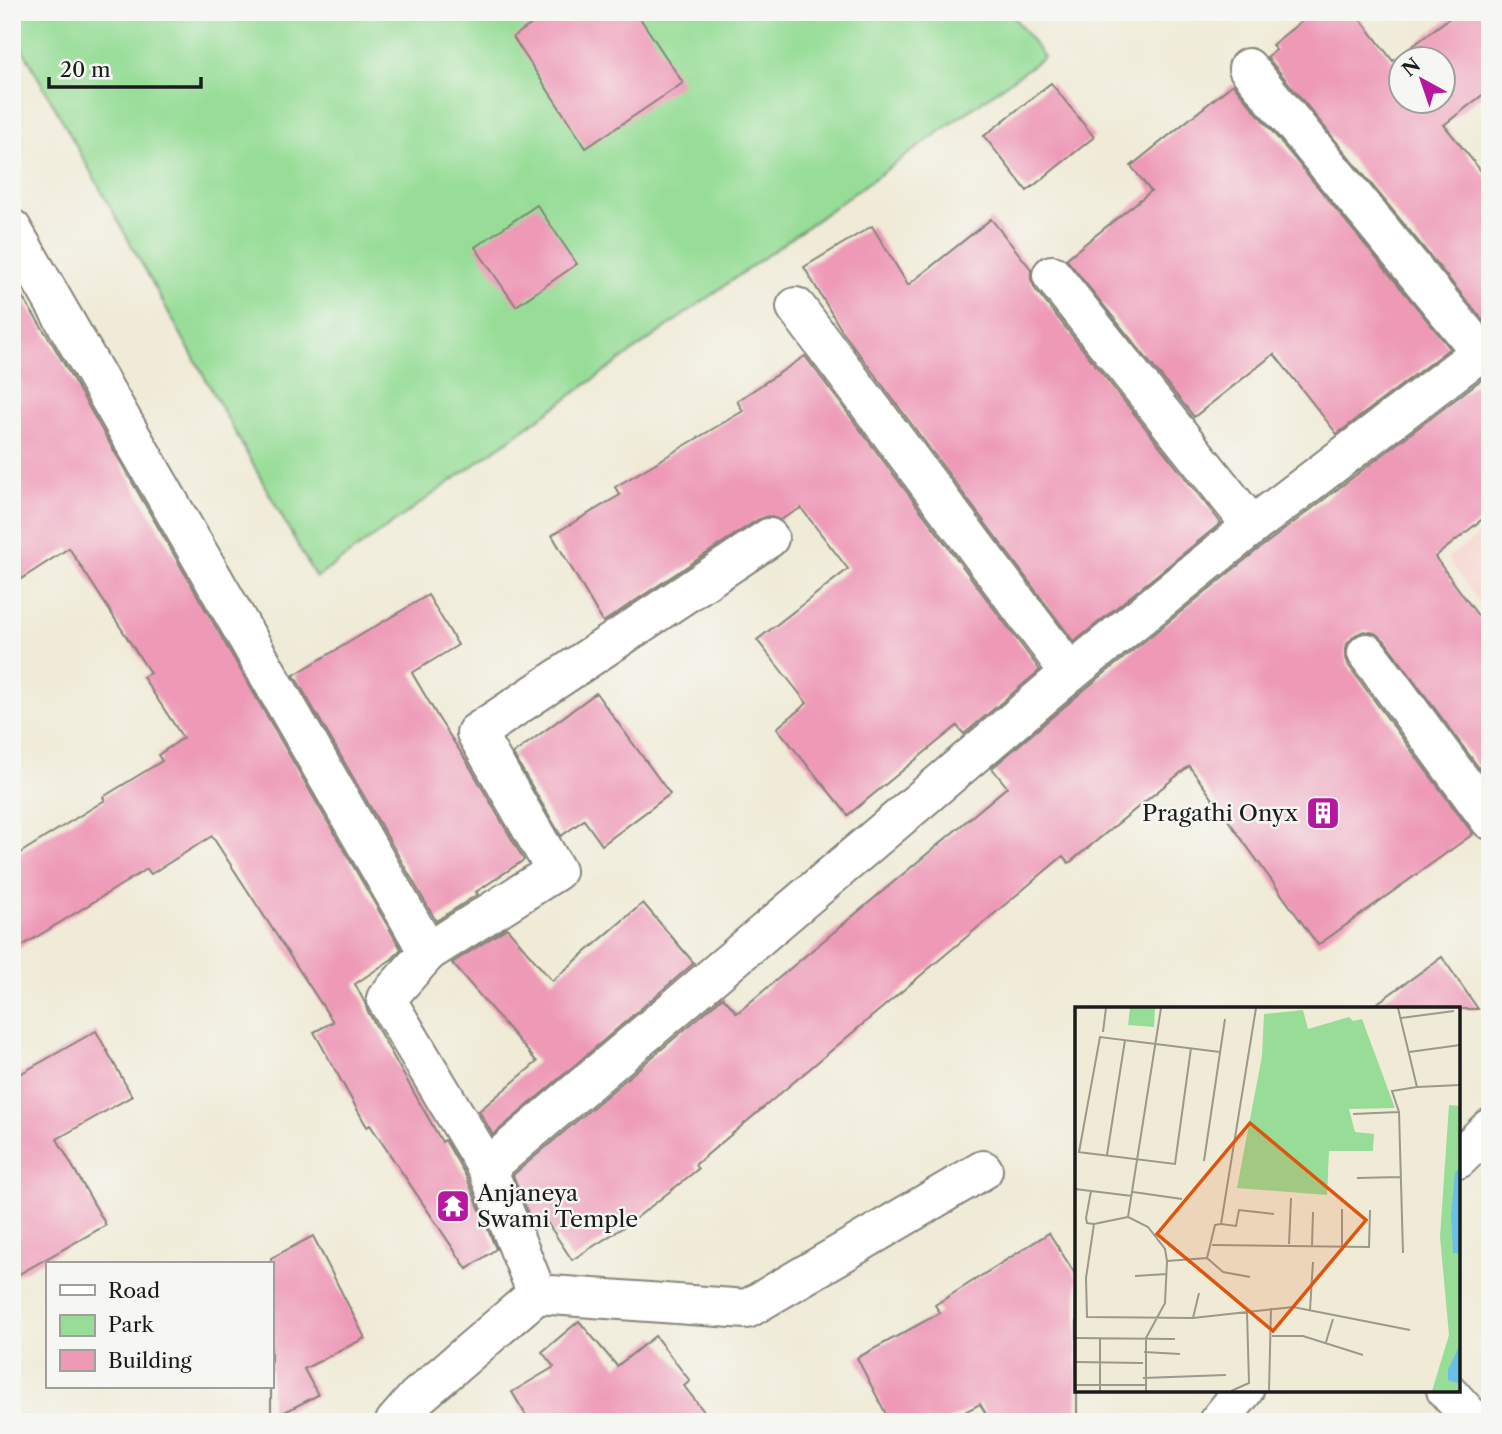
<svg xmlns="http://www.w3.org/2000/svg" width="1502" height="1434" viewBox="0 0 1502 1434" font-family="'Libre Caslon Text',serif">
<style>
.built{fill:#f7d1c9}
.green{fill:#97dd97;stroke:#5a7c5a;stroke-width:2}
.building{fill:#ee9ab7;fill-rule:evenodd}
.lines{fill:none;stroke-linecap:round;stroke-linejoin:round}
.street-casing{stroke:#86847a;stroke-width:42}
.street{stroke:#fff;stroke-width:38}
.labels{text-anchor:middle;stroke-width:5;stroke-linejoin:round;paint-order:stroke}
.poi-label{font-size:23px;fill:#1c1c1c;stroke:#f6f6f2;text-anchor:end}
.inset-road{fill:none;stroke:#9b988c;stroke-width:2}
.view{fill:#de560d;fill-opacity:0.15;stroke:#de560d;stroke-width:3.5}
.inset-edge{fill:none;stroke:#1c1c1c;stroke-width:3.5}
</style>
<rect width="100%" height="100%" fill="#f6f6f2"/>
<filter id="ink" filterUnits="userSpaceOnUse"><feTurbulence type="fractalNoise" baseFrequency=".0143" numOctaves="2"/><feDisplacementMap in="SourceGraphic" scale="14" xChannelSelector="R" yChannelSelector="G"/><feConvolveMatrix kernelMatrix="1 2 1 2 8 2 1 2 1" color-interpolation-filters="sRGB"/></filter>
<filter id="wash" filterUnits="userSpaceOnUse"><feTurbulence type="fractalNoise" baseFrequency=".00686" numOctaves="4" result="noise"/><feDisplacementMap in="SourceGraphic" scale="28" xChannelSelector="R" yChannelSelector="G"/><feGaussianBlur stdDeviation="1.57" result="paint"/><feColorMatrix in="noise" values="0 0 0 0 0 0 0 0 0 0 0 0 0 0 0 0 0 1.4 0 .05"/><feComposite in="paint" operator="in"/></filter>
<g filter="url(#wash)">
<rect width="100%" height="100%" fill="#f0ebd7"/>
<path class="built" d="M1490 527V617L1447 558Z"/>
<path class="green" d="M12 12H1010L1044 57 316 578 12 30Z"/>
<g id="blocks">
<g class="building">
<path d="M549 12H636L683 83 586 148 513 37Z"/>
<path d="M1313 12H1355L1393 61 1457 12H1490V89L1444 125 1490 182V324H1486L1267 57 1276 50 1272 45ZM1401 60H1443V102H1401Z"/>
<path d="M1051 83 1094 137 1027 191 984 136Z"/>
<path d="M1233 84 1450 348 1337 434 1274 354 1194 417 1066 259 1151 191 1131 166Z"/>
<path d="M537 205 577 264 516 306 475 247Z"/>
<path d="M991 219 1031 269V279L1035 289 1221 523 1074 642 842 331 804 267 872 226 908 285Z"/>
<path d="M12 281 52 343 401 949 392 959 355 984 365 1003 367 1010 442 1142 445 1140 467 1178 496 1249 467 1269 370 1125 367 1127 314 1032 333 1022 212 836 151 874 147 869 12 952V858L105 800 103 797 162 761 158 755 183 738 143 677 150 673 69 548 12 585Z"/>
<path d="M805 356 1040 670 964 734 957 726 848 815 777 728 807 703 757 640 848 569 801 508 780 520 768 516 757 520 603 622 552 535 620 495 615 487 743 411 737 401Z"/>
<path d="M1490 373V513L1435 557 1490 632V783L1384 640 1375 633 1364 631 1355 635 1347 644 1345 655 1349 666 1473 834 1318 945 1189 766 1069 863 1063 856 695 1165 698 1169 630 1223 572 1260 543 1216 532 1223 513 1175 723 997 737 1013 1007 787 992 768 1084 690 1256 551Z"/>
<path d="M428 595 458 645 412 673 439 719 467 762 524 860 476 892 478 894 436 921 294 675Z"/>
<path d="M596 693 670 794 602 845 584 820 561 836 513 754Z"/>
<path d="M643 903 694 963 493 1135 479 1111 537 1062 452 963 507 928 552 981Z"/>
<path d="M1442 957 1478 1009H1369Z"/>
<path d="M96 1031 132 1096 57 1139 106 1225 12 1278V1060L20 1074Z"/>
<path d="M1049 1233 1077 1277V1422H991L980 1404 945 1422H890L857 1358 940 1313 935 1305Z"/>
<path d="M313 1236 365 1338 304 1369 318 1395 271 1419V1258Z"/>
<path d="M579 1321 617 1366 655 1336 690 1381 684 1386 712 1422H530L512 1392 554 1367 542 1352Z"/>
</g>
</g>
</g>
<g filter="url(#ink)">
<use href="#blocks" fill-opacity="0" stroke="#86847a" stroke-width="2"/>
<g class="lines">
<g class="street-casing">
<g id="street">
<path d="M1248 68 1481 352"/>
<path d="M12 229 428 952 386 999 487 1168 537 1294 416 1398 395 1422"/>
<path d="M1052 275 1252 526"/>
<path d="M796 307 1070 673"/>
<path d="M1367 653 1490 820"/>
<path d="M428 952 556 871 476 733 769 538"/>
<path d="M1458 1159 1490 1128"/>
<path d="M487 1168 1070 673 1252 526 1490 345"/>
<path d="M537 1294 747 1309 983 1170"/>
<path d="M1446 1390 1475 1422"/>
<path d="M1218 1422 1244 1390"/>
</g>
</g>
<use href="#street" class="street"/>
</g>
</g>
<defs>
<g id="building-square" transform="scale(1.75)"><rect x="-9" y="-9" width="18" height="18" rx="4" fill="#b5179e" stroke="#f6f6f2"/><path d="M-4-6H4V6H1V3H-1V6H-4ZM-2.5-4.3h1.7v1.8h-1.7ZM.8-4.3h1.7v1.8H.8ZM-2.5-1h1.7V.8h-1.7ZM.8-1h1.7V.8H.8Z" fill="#fff"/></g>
<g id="temple-square" transform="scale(1.75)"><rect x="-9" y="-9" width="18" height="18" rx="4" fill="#b5179e" stroke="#f6f6f2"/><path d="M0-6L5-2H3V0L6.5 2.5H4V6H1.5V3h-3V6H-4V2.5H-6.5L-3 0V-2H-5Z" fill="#fff"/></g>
</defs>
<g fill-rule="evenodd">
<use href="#building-square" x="1323" y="813"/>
<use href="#temple-square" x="453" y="1206"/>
</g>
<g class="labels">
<g class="poi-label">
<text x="1298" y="821">Pragathi Onyx</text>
<text x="477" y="1201" text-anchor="start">Anjaneya<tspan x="477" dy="26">Swami Temple</tspan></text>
</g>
</g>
<g transform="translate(1075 1007)">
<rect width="385" height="385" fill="#f0ebd7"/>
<path d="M55 1H80L79 20 53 18ZM228 3 233 22 274 10 278 14 287 12 320 101 274 102 280 125 299 127 298 144H254L252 188 162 181 187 49 189 7ZM374 98 385 99V384H357L374 328 365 230Z" fill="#97dd97"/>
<path d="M385 160V246H378L376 209 380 166ZM385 337V377L373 373V363Z" fill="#69c1e7"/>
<path class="inset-road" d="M323 1 342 80 317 84 324 105 328 246M326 11 379 4M28 25 31 1M334 45 385 38M342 80 385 78M278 107 324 105M3 145 100 157 116 41M4 145 25 30 145 45M32 148 50 33M129 154 150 12M282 171 325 170M0 182 57 189M16 184 11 211 12 216 19 217 11 271 12 310 118 311 218 300 335 323M58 185 107 192M19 217 53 210M146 217 161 219 164 203 199 207M214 237 216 191M137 238 294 240 295 203M237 238 238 205M267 239V202M132 251 148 265 175 270M92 254 132 251 140 218 146 217 181 1M60 269 92 267M235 303 238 255M118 311 124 286M197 329H228L288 348M0 331 100 332M25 331V378H70M251 335 258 312M69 345 105 347M0 355 68 356M68 371 151 368M0 378H25V384M71 384V331L90 296 92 254 90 242 73 220 53 210 86 1M156 384 174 376 172 305M194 384 196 301"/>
<path class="view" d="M175 116 291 213 198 324 82 227Z"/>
<rect width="385" height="385" class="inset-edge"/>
</g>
<rect width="1502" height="1434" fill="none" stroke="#f6f6f2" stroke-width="42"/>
<rect x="46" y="1262" width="228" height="126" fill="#f6f6f2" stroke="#9f9f9c" stroke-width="2"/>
<rect x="60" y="1285" width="35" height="10" fill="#ffffff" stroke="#9f9f9c" stroke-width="2"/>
<text x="108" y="1298" font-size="21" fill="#1c1c1c">Road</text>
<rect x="60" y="1315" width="35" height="21" fill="#97dd97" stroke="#9f9f9c" stroke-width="2"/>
<text x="108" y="1332" font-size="21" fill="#1c1c1c">Park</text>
<rect x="60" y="1350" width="35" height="21" fill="#ee9ab7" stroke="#9f9f9c" stroke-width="2"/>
<text x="108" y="1368" font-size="21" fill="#1c1c1c">Building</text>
<g transform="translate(1422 80) rotate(320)"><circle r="33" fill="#f6f6f2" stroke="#9f9f9c" stroke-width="2"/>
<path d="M0-5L12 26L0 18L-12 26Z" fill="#b5179e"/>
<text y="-10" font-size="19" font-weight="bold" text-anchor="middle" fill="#1c1c1c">N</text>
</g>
<path d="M49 77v10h152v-10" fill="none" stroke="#1c1c1c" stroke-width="3.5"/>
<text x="60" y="77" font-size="21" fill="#1c1c1c" stroke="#f6f6f2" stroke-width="5" paint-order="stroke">20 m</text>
</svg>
